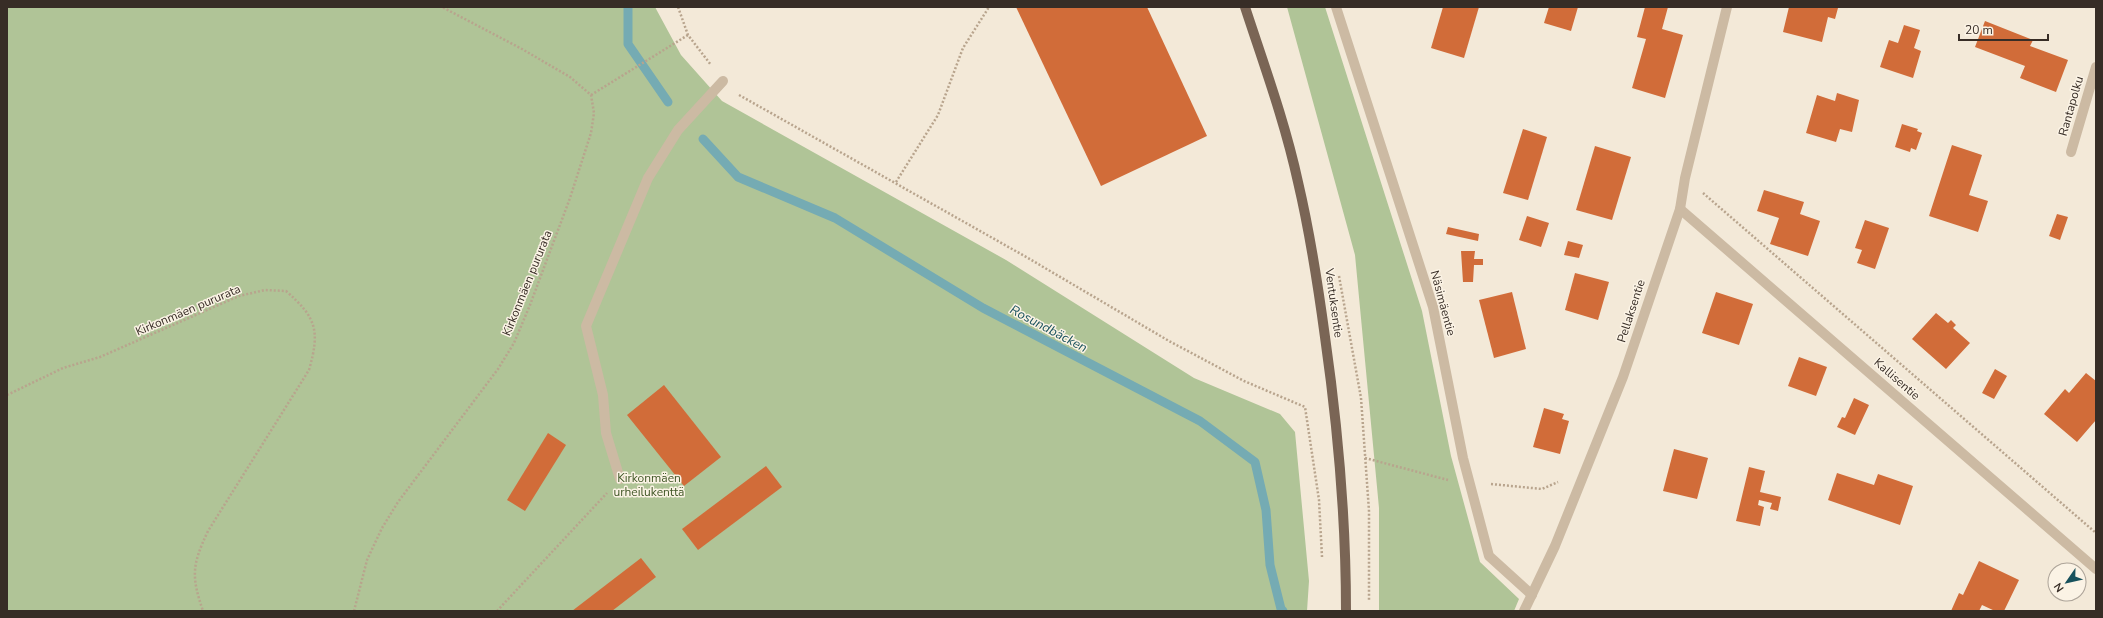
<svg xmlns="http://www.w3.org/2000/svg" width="2103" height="618" viewBox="0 0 2103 618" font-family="'Nunito Sans',sans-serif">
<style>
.green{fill:#b0c497}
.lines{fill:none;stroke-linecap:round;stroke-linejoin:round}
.stream{stroke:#75abb3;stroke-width:9}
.building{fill:#d16c39}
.path{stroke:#b8a48d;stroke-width:2.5;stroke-dasharray:2 2;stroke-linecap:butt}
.minor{stroke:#ccbaa3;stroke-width:10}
.major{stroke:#7a6555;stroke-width:10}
.labels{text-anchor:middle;stroke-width:3;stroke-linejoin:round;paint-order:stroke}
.street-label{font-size:12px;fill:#372d26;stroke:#fbf3e5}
.park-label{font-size:12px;fill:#415727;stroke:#fbf3e5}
.water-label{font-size:13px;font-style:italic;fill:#18515c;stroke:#fbf3e5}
</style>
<rect width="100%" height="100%" fill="#f3e9d8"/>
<g class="green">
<path d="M7 7H655L681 55 722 101 1006 260 1194 378 1280 414 1295 432 1309 581 1307 611H7Z"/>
<path d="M1287 7H1325L1422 311 1451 456 1480 562 1519 599 1514 611H1379V508L1355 255Z"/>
</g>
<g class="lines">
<g class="stream">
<path d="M628 7V44L668 102"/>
<path d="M703 139 738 177 835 218 983 308 1200 421 1255 462 1266 510 1270 565 1281 609 1283 611"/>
</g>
</g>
<g class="building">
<path d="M1016 7H1147L1207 136 1101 186Z"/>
<path d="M1443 7H1479L1464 58 1431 48Z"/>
<path d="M1549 7H1578L1571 31 1544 23Z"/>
<path d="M1645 7H1668L1662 29 1683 35 1665 98 1632 88 1646 39 1637 37Z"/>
<path d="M1789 7H1836L1838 8 1835 19 1828 17 1822 42 1783 32Z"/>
<path d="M1985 21 2033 40 2030 46 2068 60 2056 92 2020 78 2025 66 1975 47Z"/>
<path d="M1904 25 1920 30 1914 48 1921 51 1913 78 1880 67 1889 40 1898 43Z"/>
<path d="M1837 93 1859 100 1852 132 1840 129 1836 142 1806 133 1817 95 1835 101Z"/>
<path d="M1902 124 1918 129 1917 131 1922 133 1916 150 1911 148 1910 152 1895 147Z"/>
<path d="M1523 129 1547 137 1528 200 1503 193Z"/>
<path d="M1952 145 1982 155 1969 195 1988 201 1978 232 1929 216Z"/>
<path d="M1595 146 1631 157 1612 220 1576 210Z"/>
<path d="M1764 190 1804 202 1800 214 1820 221 1808 256 1770 244 1779 218 1757 211Z"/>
<path d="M2057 214 2068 217 2060 240 2049 236Z"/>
<path d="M1527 216 1549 223 1541 247 1519 240Z"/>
<path d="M1865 220 1889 228 1875 269 1857 263 1862 250 1855 248Z"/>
<path d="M1448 227 1479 234 1478 241 1446 234Z"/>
<path d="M1568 241 1583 245 1579 258 1564 255Z"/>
<path d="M1461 251H1475L1474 259H1483V265H1474L1473 282H1463Z"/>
<path d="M1575 273 1609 282 1598 320 1565 310Z"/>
<path d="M1512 292 1526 349 1494 358 1479 300Z"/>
<path d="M1716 292 1753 304 1739 345 1702 333Z"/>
<path d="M1936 313 1948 323 1951 320 1956 325 1953 328 1970 343 1946 369 1912 339Z"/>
<path d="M1799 357 1827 367 1816 396 1788 386Z"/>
<path d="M1995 369 2007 376 1994 399 1982 393Z"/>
<path d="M2086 373 2096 381V420L2077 442 2044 414 2065 389 2069 393Z"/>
<path d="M664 385 721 457 684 486 627 415Z"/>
<path d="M1854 398 1869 405 1855 435 1837 427 1842 417 1845 418Z"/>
<path d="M1544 408 1564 414 1562 419 1569 421 1560 454 1533 447Z"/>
<path d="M548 433 566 445 525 511 507 500Z"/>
<path d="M1674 449 1708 458 1697 499 1663 491Z"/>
<path d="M766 466 782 487 698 550 682 529Z"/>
<path d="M1749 467 1765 471 1760 492 1781 497 1778 511 1770 509 1772 503 1759 500 1758 505 1764 507 1760 526 1736 521Z"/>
<path d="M1837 473 1874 485 1878 474 1913 486 1900 525 1828 500Z"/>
<path d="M641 558 656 577 612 611H572Z"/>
<path d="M1979 561 2019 580 2004 611H1995L1982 605 1979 611H1951L1959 593 1963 595Z"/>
</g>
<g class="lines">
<g class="path">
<path d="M678 7 688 35 711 65"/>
<path d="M591 95 688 35"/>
<path d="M739 95 1028 258 1169 341 1244 381 1305 407 1319 500 1322 557"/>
<path d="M896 182 938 115 963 48 989 7"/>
<path d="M1703 193 2096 533"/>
<path d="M1339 276 1361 398 1369 511V601"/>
<path d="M7 395 63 368 100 357 239 296 265 290 286 291C317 318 320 331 309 370L208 531C192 565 191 576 203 611"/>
<path d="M1365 458 1448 480"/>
<path d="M1491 484 1542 489 1558 482"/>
<path d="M354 611 367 560 382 528 398 502 498 369 514 343 530 305 570 198 591 133 594 113 591 95 570 77 522 49 442 7"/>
<path d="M497 611 607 493"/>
</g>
<g class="minor">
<path d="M1336 7 1433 307 1463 458 1489 556 1532 595"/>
<path d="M2071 152 2096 67"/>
<path d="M1680 209 2096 569"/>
<path d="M620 479 606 433 603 395 586 326 648 178 678 130 723 81"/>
<path d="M1524 611 1555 546 1623 377 1680 209 1685 178 1727 7"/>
</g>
<path class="major" d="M1245 7C1264 65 1285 122 1298 182 1310 233 1318 285 1325 337 1338 428 1346 519 1346 611"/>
</g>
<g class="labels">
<g class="street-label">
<text transform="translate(2071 106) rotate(-74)" y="4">Rantapolku</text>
<text transform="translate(527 283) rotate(-68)" y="4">Kirkonmäen pururata</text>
<text transform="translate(1334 303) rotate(82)" y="4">Ventuksentie</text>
<text transform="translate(1443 303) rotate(75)" y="4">Näsimäentie</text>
<text transform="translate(188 310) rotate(-23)" y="4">Kirkonmäen pururata</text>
<text transform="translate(1631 311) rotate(-72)" y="4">Pellaksentie</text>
<text transform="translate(1897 379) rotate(41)" y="4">Kallisentie</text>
</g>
<g class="park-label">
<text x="649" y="482">Kirkonmäen<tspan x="649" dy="14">urheilukenttä</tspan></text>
</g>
<g class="water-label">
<text transform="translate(1049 328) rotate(28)" y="5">Rosundbäcken</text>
</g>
</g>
<rect width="2103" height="618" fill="none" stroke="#372d26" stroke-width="16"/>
<g transform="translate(2067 582) rotate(236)"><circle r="19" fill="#fbf3e5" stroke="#ada499"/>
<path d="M0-3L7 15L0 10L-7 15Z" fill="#18515c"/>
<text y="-6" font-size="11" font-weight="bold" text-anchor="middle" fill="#372d26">N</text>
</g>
<path d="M1959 34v6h89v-6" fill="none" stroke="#372d26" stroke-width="2"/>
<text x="1965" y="34" font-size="12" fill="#372d26" stroke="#fbf3e5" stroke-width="3" paint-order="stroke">20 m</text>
</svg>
